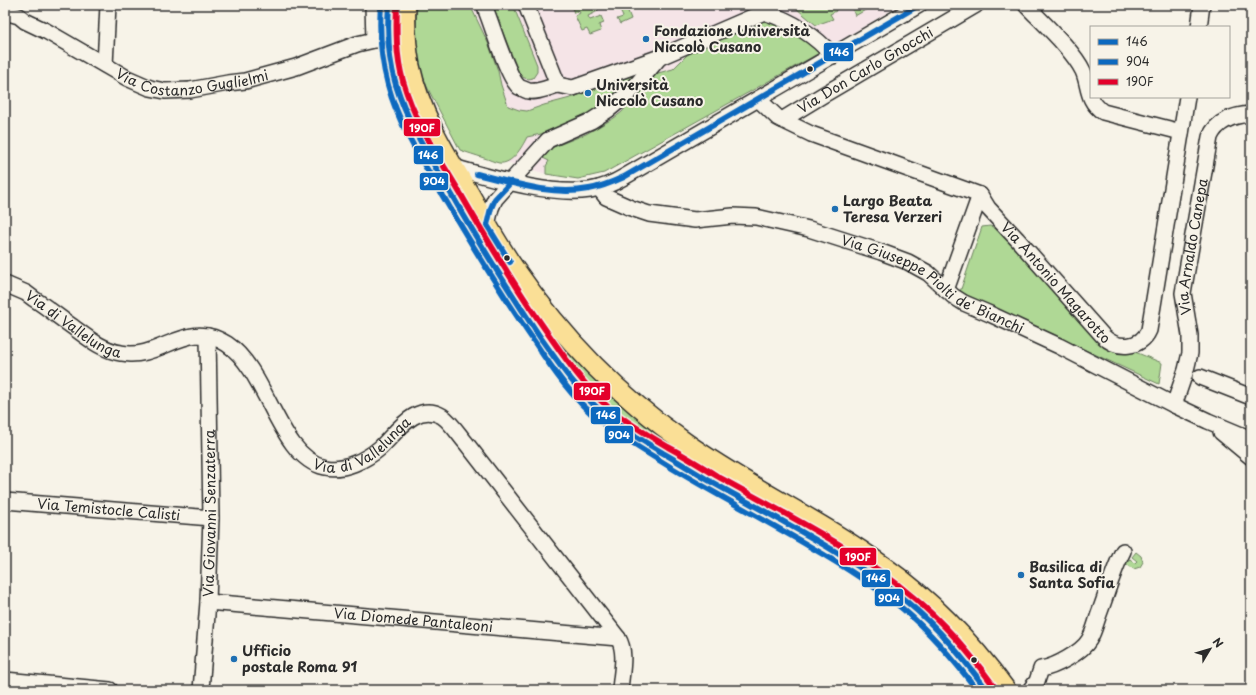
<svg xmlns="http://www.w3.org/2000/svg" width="1256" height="695" viewBox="0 0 1256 695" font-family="'Playpen Sans',sans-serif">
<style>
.built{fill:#f5e4e7}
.green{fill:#afd895;stroke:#6d8260}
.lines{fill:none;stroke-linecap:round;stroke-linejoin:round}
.minor-casing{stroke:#2b2b2b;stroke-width:18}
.major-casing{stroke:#2b2b2b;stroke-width:22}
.minor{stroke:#f7f3e8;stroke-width:15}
.major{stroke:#fadf96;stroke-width:19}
.bus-1-casing{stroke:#f7f3e8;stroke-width:9}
.bus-2-casing{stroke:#f7f3e8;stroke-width:9}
.bus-3-casing{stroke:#f7f3e8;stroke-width:9}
.bus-1{stroke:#0c69bf;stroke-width:6}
.bus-2{stroke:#0c69bf;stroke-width:6}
.bus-3{stroke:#e4002b;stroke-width:6}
.poi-dot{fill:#1f6fb2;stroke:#f7f3e8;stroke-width:1.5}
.bus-dot{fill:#2b2b2b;stroke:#f7f3e8;stroke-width:1.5}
.labels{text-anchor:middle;stroke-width:4;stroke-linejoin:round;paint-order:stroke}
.poi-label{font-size:14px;font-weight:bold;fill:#2b2b2b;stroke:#f7f3e8;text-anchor:start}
.street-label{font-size:14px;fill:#2b2b2b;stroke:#f7f3e8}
.line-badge{stroke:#f7f3e8;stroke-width:1.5}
.badge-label{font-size:11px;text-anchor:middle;font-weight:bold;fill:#fff}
</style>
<rect width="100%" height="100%" fill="#f7f3e8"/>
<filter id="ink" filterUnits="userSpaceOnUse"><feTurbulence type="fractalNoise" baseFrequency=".025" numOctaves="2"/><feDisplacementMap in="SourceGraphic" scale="8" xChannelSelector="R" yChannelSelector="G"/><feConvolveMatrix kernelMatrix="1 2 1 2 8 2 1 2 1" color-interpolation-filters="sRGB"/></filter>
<g filter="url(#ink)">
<path class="built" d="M417 5H900L821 52 604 173 578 179 546 174 506 162 500 163 460 150 426 85 421 71 416 17Z"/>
<g class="green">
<path d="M417 5H470L489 45 498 71 501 85 508 106 519 110 527 111 544 105 574 97 599 85 632 74 636 75 633 81 606 104 560 130 527 137C522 147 512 165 499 163 494 162 488 159 484 158 475 155 468 153 460 150L426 85 421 71 415 44Z"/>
<path d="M492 5H513L537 65V72L533 78C527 80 522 78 519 73Z"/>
<path d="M571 5H596L598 11 588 16 590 20 601 16 604 23 599 25 601 31 590 35 587 29 582 31 575 16 580 13 579 11 574 13Z"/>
<path d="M611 5H627L626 6 631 19 620 24 617 19 623 17 618 6 612 7Z"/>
<path d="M789 5H834L836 11 830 14 833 19 816 25 797 9Z"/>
<path d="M851 5H874L855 16Z"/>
<path d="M762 20C783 18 805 40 821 52L604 173 578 179 546 174V166L549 161 543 158 547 151 551 148 586 134 614 118 622 112 648 80 658 73 673 69 687 55Z"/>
<path d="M990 226 998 229 1053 287 1077 319 1101 338 1162 363 1159 384 960 292 982 227Z"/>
<path d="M547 325 721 477 629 423 610 408 585 384 543 327Z"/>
<path d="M1136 552 1141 556 1143 562 1140 567 1134 569 1126 564 1130 559 1135 563 1137 561 1132 557Z"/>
</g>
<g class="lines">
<g class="minor-casing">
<g id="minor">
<path d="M373 5 374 40"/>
<path d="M485 5 487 13C493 28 508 78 519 87 521 88 526 90 528 91 538 93 549 87 558 85"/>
<path d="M526 5 558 85 573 88 660 57 764 12 761 5"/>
<path d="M1026 5C1043 23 1073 50 1083 71 1090 87 1086 100 1103 112L1181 132"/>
<path id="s1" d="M5 12 19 16 25 21 46 31 127 78 150 88 165 91 190 90 228 83 245 81 296 67 357 44 374 40 389 39"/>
<path d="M764 12C792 21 814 34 833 56"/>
<path d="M1199 27 1202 5"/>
<path d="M105 65 108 5"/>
<path id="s2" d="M758 99 778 118 811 134 980 195 988 208 1017 239 1103 336C1117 350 1141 349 1149 330L1187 97"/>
<path id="s3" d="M782 120 823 95 976 5"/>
<path d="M447 170 453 167C493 178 549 196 590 190 602 188 614 183 624 177L919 5"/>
<path id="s4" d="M599 188 606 197 631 208 649 214 695 220 733 216 756 217 809 229 881 252 908 262 928 273 953 296 964 303 990 314 1059 346 1174 405 1208 421 1251 439"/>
<path d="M487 225 491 208 495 199 548 140 591 121 608 110 631 91 659 58"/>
<path id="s5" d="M5 284 26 293 34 299C48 308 60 318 73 327 88 338 102 350 121 353 161 361 187 317 227 344 268 371 278 457 325 467 344 471 366 460 380 448 396 433 416 401 442 416 451 422 459 435 466 443L618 638C627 652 621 674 620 690"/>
<path d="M946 290 980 195"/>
<path d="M1200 377 1251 397"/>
<path id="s6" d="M1174 405 1186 370 1190 353V335L1183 293 1210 137C1217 121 1234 115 1251 114"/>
<path d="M1221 432 1251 457"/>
<path id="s7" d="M5 501 211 518"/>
<path id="s8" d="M208 602 618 638"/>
<path d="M5 680 110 690"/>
<path id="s9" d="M201 690 208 602 211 518 208 336"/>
<path d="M1030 690 1037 681 1041 669C1055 667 1082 652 1089 640 1094 632 1096 622 1099 614 1107 593 1113 571 1123 551"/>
</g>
</g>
<g class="major-casing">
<g id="major">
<path d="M389 5C387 31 389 60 396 85 408 126 433 163 455 200 483 249 513 298 546 345 564 370 580 394 604 414 629 435 660 450 688 468 730 493 774 516 816 541 844 557 871 573 896 593 931 620 961 654 987 690"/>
<path d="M406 5C405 26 406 46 410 66 420 113 446 155 470 195 484 220 498 245 514 268 561 336 618 396 686 443 749 488 820 520 883 566 931 600 971 642 1006 690"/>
</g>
</g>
<use href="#minor" class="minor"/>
<use href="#major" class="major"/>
<g class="bus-1-casing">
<g id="bus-1">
<path d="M389 5C387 32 388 59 396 85 409 128 435 165 457 204 483 249 511 294 540 337 559 364 578 392 604 414 622 429 643 441 663 453 679 462 693 471 708 480 775 518 848 553 907 602 938 627 963 658 987 690"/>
<path d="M477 174C513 183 552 196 589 189 602 187 613 182 624 177L919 5"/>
<path d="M510 262 487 225 491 208 495 199 511 182"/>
</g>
</g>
<g class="bus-2-casing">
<path id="bus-2" d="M381 5C379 32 381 59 388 85 400 130 427 168 450 208 477 253 504 298 534 341 553 370 573 399 600 421 623 439 648 453 672 468 717 495 763 519 809 546 842 565 874 585 903 609 931 633 955 661 977 690"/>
</g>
<g class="bus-3-casing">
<path id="bus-3" d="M397 5C396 31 396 56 403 81 415 124 441 160 463 198 490 245 518 291 549 335 567 361 585 387 609 408 627 423 648 435 668 447 685 456 701 466 717 476 783 513 857 549 914 598 944 623 970 653 993 685"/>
</g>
<use href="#bus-1" class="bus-1"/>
<use href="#bus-2" class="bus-2"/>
<use href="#bus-3" class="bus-3"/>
</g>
</g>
<g class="poi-dot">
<circle cx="646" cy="39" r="4"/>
<circle cx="588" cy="93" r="4"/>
<circle cx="835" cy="209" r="4"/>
<circle cx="1021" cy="575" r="4"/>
<circle cx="234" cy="659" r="4"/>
</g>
<g class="bus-dot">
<circle cx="810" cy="69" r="3.5"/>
<circle cx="507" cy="258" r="3.5"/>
<circle cx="974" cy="660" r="3.5"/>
</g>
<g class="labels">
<g class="poi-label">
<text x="654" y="36">Fondazione Università<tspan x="654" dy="16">Niccolò Cusano</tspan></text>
<text x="596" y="90">Università<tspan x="596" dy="16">Niccolò Cusano</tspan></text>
<text x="843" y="206">Largo Beata<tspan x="843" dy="16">Teresa Verzeri</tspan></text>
<text x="1029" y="572">Basilica di<tspan x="1029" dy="16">Santa Sofia</tspan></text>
<text x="242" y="656">Ufficio<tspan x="242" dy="16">postale Roma 91</tspan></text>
</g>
<g class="street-label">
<text dy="5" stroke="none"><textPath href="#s1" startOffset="206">Via Costanzo Guglielmi</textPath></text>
<text dy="5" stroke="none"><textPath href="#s3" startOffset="97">Via Don Carlo Gnocchi</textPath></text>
<text dy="5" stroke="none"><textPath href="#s6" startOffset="162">Via Arnaldo Canepa</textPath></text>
<text dy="5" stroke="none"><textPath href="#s2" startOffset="360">Via Antonio Magarotto</textPath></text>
<text dy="5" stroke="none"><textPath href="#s4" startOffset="356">Via Giuseppe Piolti de' Bianchi</textPath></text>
<text dy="5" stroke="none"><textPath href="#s5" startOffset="80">Via di Vallelunga</textPath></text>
<text dy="5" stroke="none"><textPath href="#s5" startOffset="452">Via di Vallelunga</textPath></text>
<text dy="5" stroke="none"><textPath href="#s7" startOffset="104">Via Temistocle Calisti</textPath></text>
<text dy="5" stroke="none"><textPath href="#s9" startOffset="177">Via Giovanni Senzaterra</textPath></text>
<text dy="5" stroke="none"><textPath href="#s8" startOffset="206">Via Diomede Pantaleoni</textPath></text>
</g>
</g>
<g class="line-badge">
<rect x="823" y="42" width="31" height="20" rx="4" fill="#0c69bf"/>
<rect x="403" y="118" width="38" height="19" rx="4" fill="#e4002b"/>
<rect x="413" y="145" width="31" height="20" rx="4" fill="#0c69bf"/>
<rect x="419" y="172" width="30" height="19" rx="4" fill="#0c69bf"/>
<rect x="573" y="382" width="38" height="19" rx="4" fill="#e4002b"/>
<rect x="590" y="406" width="31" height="19" rx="4" fill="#0c69bf"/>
<rect x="604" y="425" width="30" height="19" rx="4" fill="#0c69bf"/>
<rect x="839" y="547" width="38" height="19" rx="4" fill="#e4002b"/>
<rect x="861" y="569" width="30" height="19" rx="4" fill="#0c69bf"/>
<rect x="874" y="588" width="30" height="19" rx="4" fill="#0c69bf"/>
</g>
<g class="badge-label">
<text x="839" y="56">146</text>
<text x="422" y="132">190F</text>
<text x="428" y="159">146</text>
<text x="434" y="185">904</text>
<text x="592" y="395">190F</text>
<text x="606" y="419">146</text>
<text x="619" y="439">904</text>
<text x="858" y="561">190F</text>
<text x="876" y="582">146</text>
<text x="889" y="602">904</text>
</g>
<rect width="1256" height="695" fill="none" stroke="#f7f3e8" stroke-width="20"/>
<rect x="10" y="10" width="1236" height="675" fill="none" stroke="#2b2b2b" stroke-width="1.5" filter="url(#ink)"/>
<rect x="1090" y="26" width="140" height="72" fill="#f7f3e8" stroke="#a5a39c"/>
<rect x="1098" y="39" width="20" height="6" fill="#0c69bf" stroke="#a5a39c"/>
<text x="1126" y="46" font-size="12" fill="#2b2b2b">146</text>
<rect x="1098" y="59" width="20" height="6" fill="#0c69bf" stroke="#a5a39c"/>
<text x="1126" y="66" font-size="12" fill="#2b2b2b">904</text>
<rect x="1098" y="79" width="20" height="6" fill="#e4002b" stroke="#a5a39c"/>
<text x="1126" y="86" font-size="12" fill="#2b2b2b">190F</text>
<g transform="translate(1210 649) rotate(52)" stroke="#f7f3e8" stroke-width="3" paint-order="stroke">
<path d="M0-3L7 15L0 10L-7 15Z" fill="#2b2b2b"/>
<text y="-6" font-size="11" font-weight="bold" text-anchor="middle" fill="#2b2b2b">N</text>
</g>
</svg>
